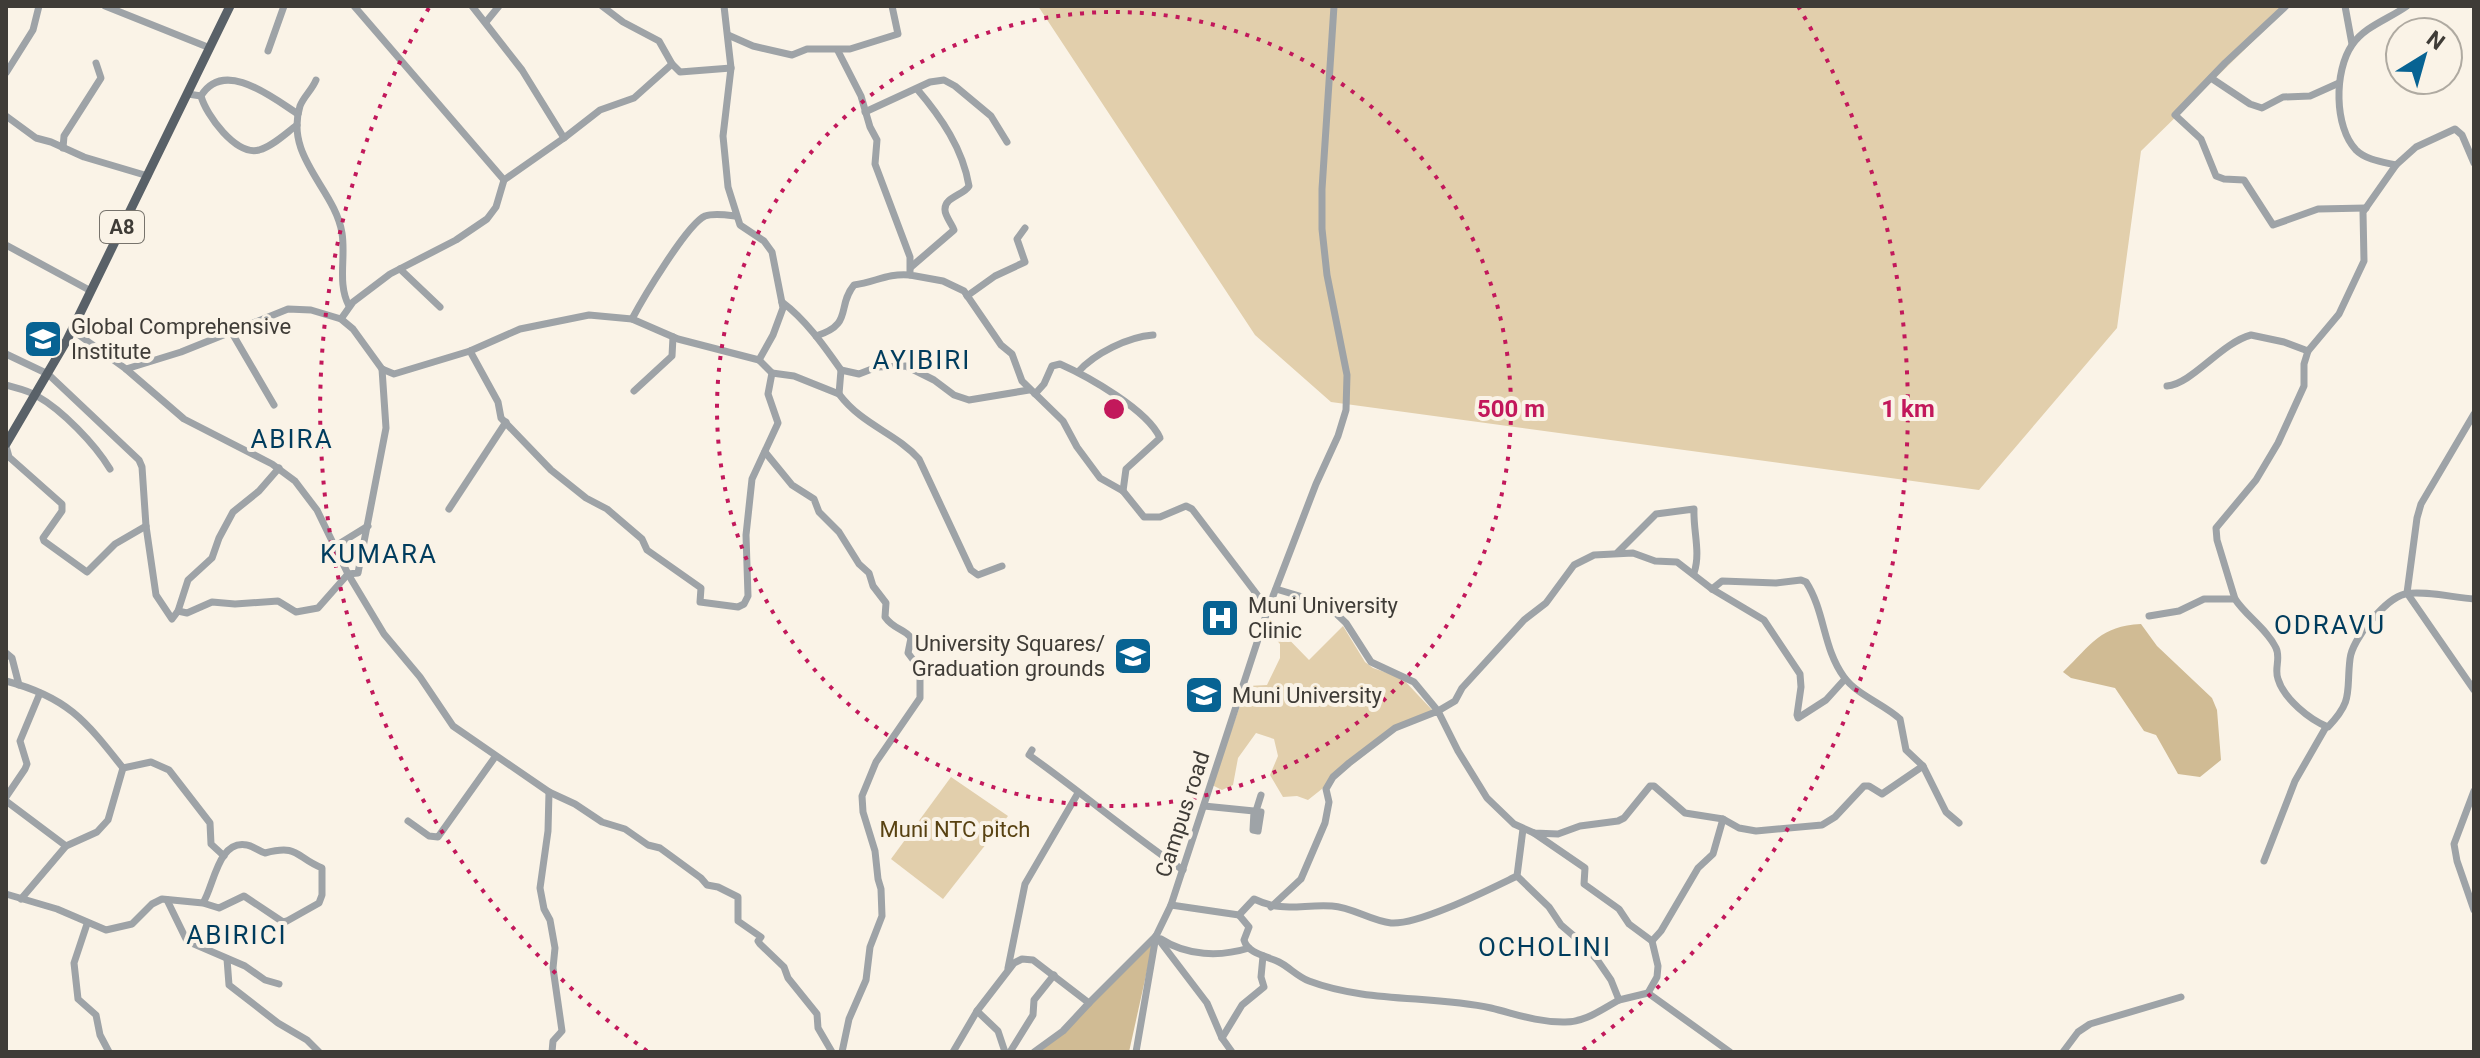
<svg xmlns="http://www.w3.org/2000/svg" width="2480" height="1058" viewBox="0 0 2480 1058" font-family="Roboto,sans-serif">
<style>
.green{fill:#e2cfac}
.forest{fill:#d0bb94}
.lines{fill:none;stroke-linecap:round;stroke-linejoin:round}
.minor{stroke:#9ea3a7;stroke-width:7}
.major{stroke:#596168;stroke-width:9}
.ring{fill:none;stroke:#c2185b;stroke-width:4;stroke-dasharray:4 8}
.labels{text-anchor:middle;stroke-width:8;stroke-linejoin:round;paint-order:stroke}
.shield{fill:#faf3e7;stroke:#77736c;stroke-width:2}
.shield-label{font-size:20px;font-weight:bold;fill:#3f3c37}
.poi-label{font-size:22px;fill:#3f3c37;stroke:#faf3e7;text-anchor:start}
.street-label{font-size:22px;fill:#3f3c37;stroke:#faf3e7}
.park-label{font-size:22px;fill:#584212;stroke:#faf3e7}
.quarter-label{font-size:26px;letter-spacing:2px;fill:#003c5d;stroke:#faf3e7}
.centre{fill:#c2185b;stroke:#faf3e7;stroke-width:4}
.ring-label{font-size:24px;text-anchor:middle;font-weight:bold;fill:#c2185b;stroke:#faf3e7;stroke-width:8;stroke-linejoin:round;paint-order:stroke}
</style>
<rect width="100%" height="100%" fill="#faf3e7"/>
<g class="green">
<path d="M1038 6H2289L2141 151 2117 328 1979 490 1331 402 1255 335Z"/>
<path d="M1267 617 1309 660 1343 626 1365 662 1373 668 1402 678 1434 712 1410 719 1308 800 1297 796 1283 797 1270 775 1278 756 1274 739 1256 733 1238 758 1233 785 1222 790 1212 785 1247 686 1267 685 1280 658V644L1263 625Z"/>
<path d="M951 777 1008 816 943 899 891 859Z"/>
</g>
<g class="forest">
<path d="M2141 624 2157 646 2212 698 2217 710 2221 760 2200 777 2178 774 2156 735 2144 731 2115 688 2071 678 2063 672C2092 644 2100 626 2141 624Z"/>
<path d="M1154 939 1129 1052H1034L1067 1029Z"/>
</g>
<g class="lines">
<g class="minor">
<path d="M105 6 210 48"/>
<path d="M354 6 504 180"/>
<path d="M472 6 522 70 564 138"/>
<path d="M602 6 623 22 659 41 672 64 680 72 731 68"/>
<path d="M2286 6 2225 63 2175 115 2201 139 2216 176 2224 179 2244 180 2273 225 2318 209 2366 208"/>
<path d="M2345 6 2352 44"/>
<path d="M2407 6C2389 19 2365 26 2352 45 2334 71 2334 127 2356 150 2366 160 2383 162 2396 165L2416 147 2455 129 2462 135 2474 163"/>
<path d="M486 22 499 6"/>
<path d="M728 35 753 46 792 55 807 49H850L898 34 892 6"/>
<path d="M268 51 284 6"/>
<path d="M838 51 861 96 870 127 877 140 875 164 910 257V275L943 281 964 291 1001 345 1012 354 1022 381 1063 421 1077 447 1100 478 1123 491 1144 517H1160L1186 506 1192 509 1268 609"/>
<path d="M6 73 33 30 39 6"/>
<path d="M2211 78 2250 104 2262 108 2283 97 2310 96 2339 83"/>
<path d="M316 80C312 90 304 96 300 106 284 157 335 189 342 233 346 258 337 283 349 306"/>
<path d="M188 94 201 96C224 58 273 98 298 114"/>
<path d="M201 96C206 115 236 156 259 150 273 146 286 133 297 125"/>
<path d="M865 112 930 82 944 80 955 86 991 116 1007 142"/>
<path d="M6 116 36 138 51 142 84 157 148 176"/>
<path d="M63 148 64 136 101 78 96 63"/>
<path d="M6 245 91 291"/>
<path d="M911 267 954 230C952 224 945 216 945 210 944 197 964 195 969 186 963 149 941 117 917 89"/>
<path d="M400 269 440 307"/>
<path d="M967 296 995 276 1025 262 1017 239 1025 228"/>
<path d="M782 302C806 320 824 346 841 370L839 394C862 425 896 433 919 459L971 570 978 575 1002 566"/>
<path d="M341 319 353 302 390 274 456 240 487 219 496 207 504 180 564 138 600 110 634 98 672 64"/>
<path d="M632 319C642 300 687 224 705 216 714 213 727 215 736 216"/>
<path d="M72 330 126 369 184 419 272 464 295 481 317 510 348 574 384 634 420 677 453 726 549 792 575 804 602 822 625 829 648 845 660 848 701 878 707 885 718 887 738 897V921L761 937 758 941 760 944 784 967 788 978 817 1014 818 1028 832 1052"/>
<path d="M232 333 274 405"/>
<path d="M816 336C854 324 836 307 854 285 876 282 887 273 910 275"/>
<path d="M470 351 498 402 501 418 551 470 586 498 607 509 642 539 647 550 701 588 700 602 738 607 744 604 748 596 746 535 752 479 778 423 768 394 772 373 759 360"/>
<path d="M6 354 48 374 139 460 142 467 146 526 156 595 172 619 178 611 188 580 212 558 219 538 233 512 259 491 279 468"/>
<path d="M126 369 181 352 288 309 311 310 341 319 353 329 382 369 394 374 470 351 520 329 589 315 632 319 678 339 759 360 773 335 783 308 772 252 764 241 740 225 728 187 723 136 731 68 724 6"/>
<path d="M841 370 859 374 877 367 906 366 934 380 954 395 969 400 1029 390"/>
<path d="M1078 372C1095 353 1128 337 1153 335"/>
<path d="M772 373 794 376 839 394"/>
<path d="M6 385C16 388 28 390 37 396 62 410 95 444 110 469"/>
<path d="M2167 386C2192 384 2221 343 2251 335L2284 342 2308 351"/>
<path d="M634 391 672 356 673 337"/>
<path d="M1035 394 1044 384 1052 366 1060 364C1087 376 1148 410 1160 438L1126 469 1123 491"/>
<path d="M2474 414 2421 504 2417 518 2407 593 2474 690"/>
<path d="M6 446 9 457 62 504V511L43 538 44 541 87 572 115 544 146 526"/>
<path d="M765 452 792 485 814 499 819 512 839 532 859 564 869 573 873 586 886 603 885 617C894 630 904 628 911 638L908 653 920 669V698L876 762 862 796 863 812 875 851 878 879 881 889 882 916 870 947 866 980 849 1019 842 1052"/>
<path d="M449 509 506 422"/>
<path d="M334 547 368 526"/>
<path d="M1618 552 1656 514 1694 509C1693 531 1701 552 1694 573"/>
<path d="M1276 589 1326 604 1346 623 1371 662 1414 682 1438 711 1455 701 1462 688 1524 620 1546 603 1574 565 1594 555 1633 553 1655 561 1677 562 1712 589 1764 620 1800 674 1801 687 1797 715 1798 718 1826 700 1845 679"/>
<path d="M1712 589 1722 581 1776 583 1801 580 1806 582C1825 611 1823 649 1844 677 1857 695 1884 704 1900 719L1906 750 1923 766 1946 812 1959 823"/>
<path d="M2235 599 2217 540 2216 528 2256 480 2278 443 2304 386V364L2308 351 2339 314 2364 261 2363 212 2396 165"/>
<path d="M178 611 187 613 212 602 235 604 278 601 296 612 318 608 348 574 358 573 386 428 382 369"/>
<path d="M2149 616 2179 611 2204 599H2235C2246 616 2267 629 2276 648 2281 658 2274 669 2278 679 2284 699 2310 720 2328 727 2354 700 2346 692 2350 659 2352 639 2386 598 2405 594 2422 590 2456 598 2474 599"/>
<path d="M6 653 12 658 19 685"/>
<path d="M6 681C67 697 85 720 123 768"/>
<path d="M1032 750 1029 755C1081 792 1130 834 1183 870"/>
<path d="M123 768 151 762 169 770 210 823 211 844 224 856"/>
<path d="M2474 791 2454 844 2457 861 2474 910"/>
<path d="M549 792 548 831 540 888 544 909 550 920 555 948 553 968 562 1031 553 1041 552 1052"/>
<path d="M6 797 25 769 27 764 20 741 40 693"/>
<path d="M6 801 66 846"/>
<path d="M1204 806 1254 811 1253 830 1258 831 1261 812 1256 811 1261 795"/>
<path d="M408 821 429 836 438 837 495 757"/>
<path d="M1523 829 1517 876 1549 907 1561 925 1582 943 1598 961 1611 980 1619 1000 1648 993 1730 1052"/>
<path d="M1534 833 1585 868 1584 884 1619 909 1629 924 1652 941 1658 966 1657 977 1648 993"/>
<path d="M2264 861 2295 781 2326 727"/>
<path d="M6 894 57 909 106 930 132 924 152 904 162 899 203 903 219 908 244 896 283 922 287 921 319 903 322 895V868C295 857 299 844 265 853 259 851 253 846 247 845 218 839 214 886 203 903"/>
<path d="M21 899 66 846 97 832 108 820 123 768"/>
<path d="M167 900 187 941 245 966 265 980 279 984"/>
<path d="M1171 905 1239 915 1254 899C1283 913 1302 904 1332 906 1352 907 1371 921 1391 923 1419 925 1490 889 1517 876"/>
<path d="M1271 907 1301 879 1325 823 1329 802 1326 789 1333 777 1349 763 1395 728 1438 711 1458 751 1487 798 1514 824 1534 833 1558 834 1580 826 1618 821 1624 818 1650 786H1654L1685 813 1723 819 1739 828 1756 831 1822 825 1835 817 1864 786H1869L1882 794 1923 766"/>
<path d="M1239 915 1249 927 1244 940C1248 954 1267 956 1279 962 1289 967 1298 977 1309 981 1367 1003 1432 995 1491 1008 1516 1014 1536 1022 1563 1022 1584 1023 1601 1010 1619 1000"/>
<path d="M87 924 74 963 78 999 96 1015 100 1035 109 1052"/>
<path d="M1156 936 1207 1003 1222 1038 1232 1052"/>
<path d="M1161 939C1187 956 1220 957 1249 948"/>
<path d="M1652 941 1661 931 1698 868 1713 854 1723 819"/>
<path d="M227 959 229 985 278 1023 307 1040 319 1052"/>
<path d="M1008 968 1025 884 1078 793"/>
<path d="M977 1011 998 1031 1005 1052"/>
<path d="M1222 1038 1242 1005 1264 987 1261 977 1263 956"/>
<path d="M953 1052 977 1011 1014 963 1022 959 1033 960 1089 1003 1156 936"/>
<path d="M1010 1052 1033 1015 1034 1000 1054 975"/>
<path d="M1034 1052 1063 1031 1089 1003"/>
<path d="M1136 1052 1156 936 1171 905 1268 609 1316 484 1338 436 1346 410 1347 375 1327 275 1322 229V189L1334 6"/>
<path d="M2063 1052 2078 1032 2090 1024 2181 997"/>
</g>
<path class="major" d="M6 444 67 340 230 6"/>
</g>
<g class="ring">
<circle cx="1114" cy="409" r="397"/>
<path d="M647 1051A794 794 0 0 1 430 6M1798 6A794 794 0 0 1 1581 1051"/>
</g>
<defs>
<g id="school-square" transform="scale(2)"><rect x="-9" y="-9" width="18" height="18" rx="4" fill="#076393" stroke="#faf3e7"/><path d="M0-5L7-2L0 1L-7-2ZM-4 1L0 2.5L4 1V4Q0 6-4 4Z" fill="#fff"/></g>
<g id="hospital-square" transform="scale(2)"><rect x="-9" y="-9" width="18" height="18" rx="4" fill="#076393" stroke="#faf3e7"/><path d="M-5-5h3v3.5h4V-5h3V5h-3V1.5h-4V5h-3Z" fill="#fff"/></g>
<g id="university-square" transform="scale(2)"><rect x="-9" y="-9" width="18" height="18" rx="4" fill="#076393" stroke="#faf3e7"/><path d="M0-5L7-2L0 1L-7-2ZM-4 1L0 2.5L4 1V4Q0 6-4 4Z" fill="#fff"/></g>
</defs>
<g fill-rule="evenodd">
<use href="#school-square" x="43" y="339"/>
<use href="#hospital-square" x="1220" y="618"/>
<use href="#university-square" x="1133" y="656"/>
<use href="#university-square" x="1204" y="695"/>
</g>
<g class="labels">
<rect class="shield" x="100" y="211" width="44" height="32" rx="6"/>
<g class="shield-label">
<text x="122" y="234">A8</text>
</g>
<g class="poi-label">
<text x="71" y="334">Global Comprehensive<tspan x="71" dy="25">Institute</tspan></text>
<text x="1248" y="613">Muni University<tspan x="1248" dy="25">Clinic</tspan></text>
<text x="1105" y="651" text-anchor="end">University Squares/<tspan x="1105" dy="25">Graduation grounds</tspan></text>
<text x="1232" y="703">Muni University</text>
</g>
<g class="street-label">
<text transform="translate(1182 814) rotate(-72)" y="8">Campus road</text>
</g>
<g class="park-label">
<text x="955" y="837">Muni NTC pitch</text>
</g>
<g class="quarter-label">
<text x="922" y="369">AYIBIRI</text>
<text x="292" y="448">ABIRA</text>
<text x="379" y="563">KUMARA</text>
<text x="2330" y="634">ODRAVU</text>
<text x="237" y="944">ABIRICI</text>
<text x="1545" y="956">OCHOLINI</text>
</g>
</g>
<circle cx="1114" cy="409" r="12" class="centre"/>
<g class="ring-label">
<text x="1511" y="417">500 m</text>
<text x="1908" y="417">1 km</text>
</g>
<rect width="2480" height="1058" fill="none" stroke="#3f3c37" stroke-width="16"/>
<g transform="translate(2424 56) rotate(37)"><circle r="38" fill="#faf3e7" stroke="#afaaa1" stroke-width="2"/>
<path d="M0-6L14 30L0 20L-14 30Z" fill="#076393"/>
<text y="-12" font-size="22" font-weight="bold" text-anchor="middle" fill="#3f3c37">N</text>
</g>
</svg>
